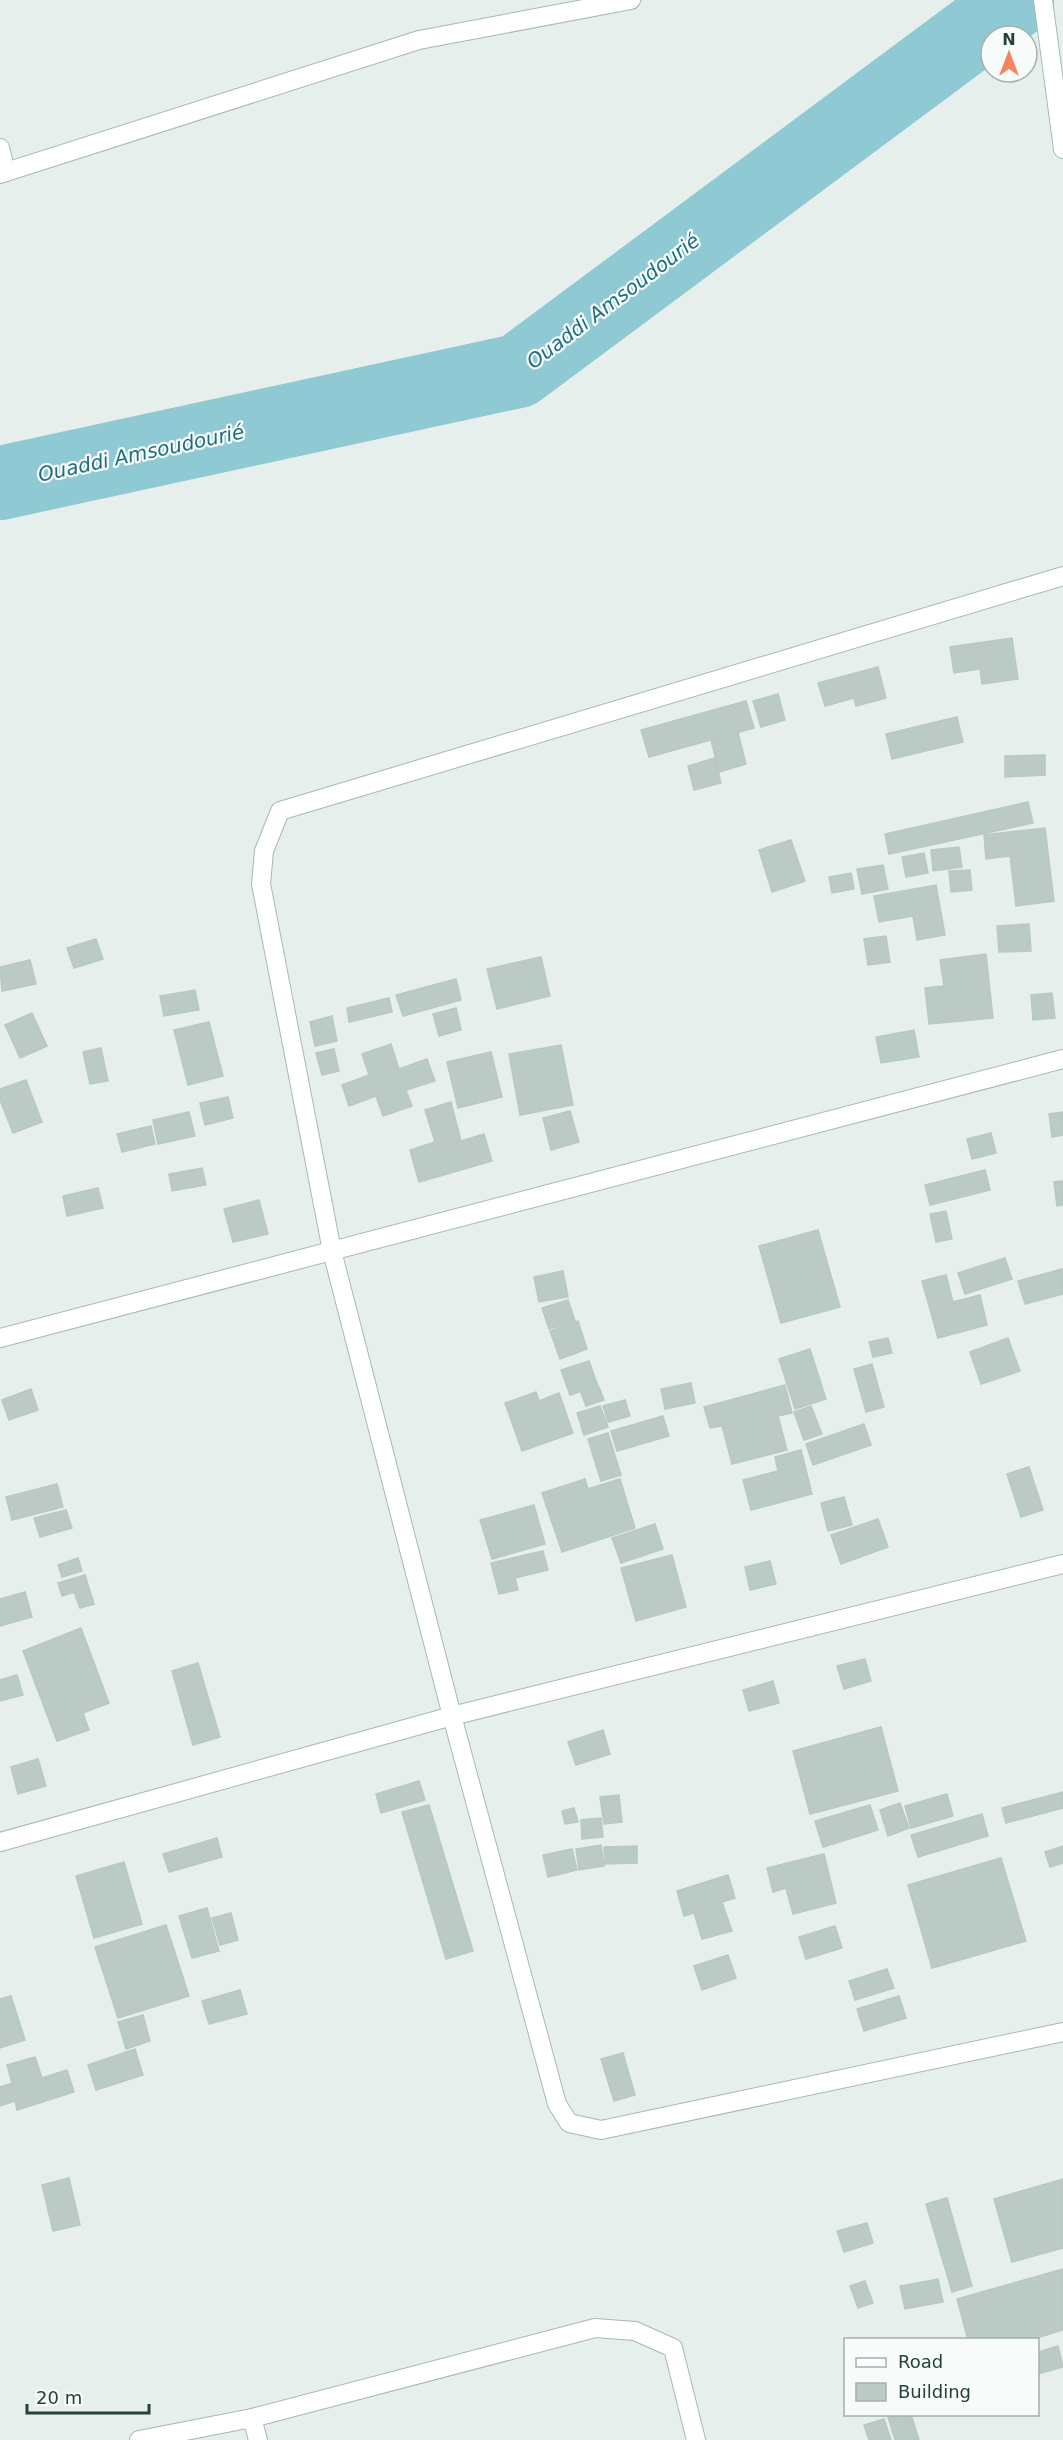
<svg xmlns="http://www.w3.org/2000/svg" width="1063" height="2440" viewBox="0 0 1063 2440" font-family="'DejaVu Sans',sans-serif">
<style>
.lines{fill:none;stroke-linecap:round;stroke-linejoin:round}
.river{stroke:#8ec9d4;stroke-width:74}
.building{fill:#bbcac4;stroke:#b8c9c2;stroke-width:1.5}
.street-casing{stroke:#a8b8b2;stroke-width:20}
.secondary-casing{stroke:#a4bbb3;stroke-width:20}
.street{stroke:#fff;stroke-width:18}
.secondary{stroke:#fff;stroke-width:18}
.labels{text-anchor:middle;stroke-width:4.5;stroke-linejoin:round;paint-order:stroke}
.water-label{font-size:20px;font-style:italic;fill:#1c6f80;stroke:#f7fbf9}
</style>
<rect width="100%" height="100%" fill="#e6efeb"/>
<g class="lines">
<path class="river" d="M0 483 518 371 1017 0"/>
</g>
<g class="building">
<path d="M1012 638 1018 679 982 684 980 669 954 673 950 647Z"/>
<path d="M878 667 886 698 856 706 854 698 825 706 818 683Z"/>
<path d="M778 694 785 720 761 727 753 701Z"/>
<path d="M746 701 754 728 649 757 641 730Z"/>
<path d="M957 717 963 742 892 759 886 734Z"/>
<path d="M738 733 746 764 719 772 711 740Z"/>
<path d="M1045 755V775L1005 777V756Z"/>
<path d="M715 758 721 783 694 790 688 766Z"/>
<path d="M1028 802 1033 823 889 854 885 834Z"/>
<path d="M1045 828 1054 901 1016 906 1010 856 986 859 984 835Z"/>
<path d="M791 840 805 881 772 892 759 850Z"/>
<path d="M959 847 962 867 933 871 931 850Z"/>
<path d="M924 853 928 873 906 877 902 857Z"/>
<path d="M883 865 888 889 862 894 857 869Z"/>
<path d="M970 870 972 890 951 892 949 871Z"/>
<path d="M851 873 854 889 832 893 829 877Z"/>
<path d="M936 885 945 935 917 940 913 916 879 922 874 896Z"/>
<path d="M1029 924 1031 951 999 952 997 926Z"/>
<path d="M886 936 890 962 868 965 864 939Z"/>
<path d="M96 939 103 959 74 968 67 948Z"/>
<path d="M986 954 993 1018 929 1024 925 988 944 986 940 960Z"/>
<path d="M541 957 550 996 497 1009 487 969Z"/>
<path d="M30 960 36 984 2 991 0 967Z"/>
<path d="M456 979 461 1000 403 1016 396 995Z"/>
<path d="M195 990 199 1010 164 1016 160 996Z"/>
<path d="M1052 993 1055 1018 1033 1020 1031 995Z"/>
<path d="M389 998 392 1012 349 1022 347 1008Z"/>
<path d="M456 1008 461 1030 439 1036 433 1014Z"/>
<path d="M32 1013 47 1046 20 1058 5 1025Z"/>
<path d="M332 1016 337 1041 315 1046 310 1022Z"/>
<path d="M209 1022 223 1076 188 1085 174 1030Z"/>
<path d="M914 1030 919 1057 881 1063 876 1037Z"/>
<path d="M391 1044 399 1069 427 1059 435 1081 406 1090 412 1106 383 1116 376 1096 349 1106 342 1085 369 1075 362 1054Z"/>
<path d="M561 1045 573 1105 520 1115 509 1054Z"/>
<path d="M101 1048 108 1081 90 1084 83 1052Z"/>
<path d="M334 1049 339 1071 322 1075 316 1053Z"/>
<path d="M491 1052 502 1097 458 1108 447 1062Z"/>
<path d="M26 1080 42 1122 13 1133 0 1100V1089Z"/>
<path d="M228 1097 233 1118 205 1125 200 1103Z"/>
<path d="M451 1102 461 1141 484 1134 492 1161 419 1182 410 1150 435 1142 425 1110Z"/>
<path d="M570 1111 579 1142 551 1150 543 1118Z"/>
<path d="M189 1112 195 1136 158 1144 153 1120Z"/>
<path d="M1063 1112V1135L1052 1137 1049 1114Z"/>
<path d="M151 1126 155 1144 122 1152 117 1134Z"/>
<path d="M991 1133 996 1153 972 1159 967 1139Z"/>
<path d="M202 1168 206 1185 172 1191 169 1174Z"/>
<path d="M985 1170 990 1190 930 1205 925 1185Z"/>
<path d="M1063 1181V1205L1057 1206 1054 1182Z"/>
<path d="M98 1188 103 1208 67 1216 63 1196Z"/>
<path d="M259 1200 268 1234 233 1242 224 1209Z"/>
<path d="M946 1211 952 1239 936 1242 930 1214Z"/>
<path d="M818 1230 840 1307 781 1323 759 1246Z"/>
<path d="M1005 1258 1012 1279 965 1294 958 1273Z"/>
<path d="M1062 1269 1063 1294 1025 1304 1018 1281Z"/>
<path d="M563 1271 568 1297 539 1302 534 1277Z"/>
<path d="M946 1275 953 1302 980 1295 987 1325 938 1338 922 1281Z"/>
<path d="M568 1300 575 1321 549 1329 542 1308Z"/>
<path d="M578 1321 587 1349 560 1359 550 1331Z"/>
<path d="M888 1338 892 1353 873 1357 869 1342Z"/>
<path d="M1008 1338 1020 1371 981 1384 970 1352Z"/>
<path d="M810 1349 826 1399 795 1409 779 1359Z"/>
<path d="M589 1361 598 1386 570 1395 561 1370Z"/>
<path d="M872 1364 884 1407 866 1412 854 1369Z"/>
<path d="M691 1383 695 1403 665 1409 661 1389Z"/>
<path d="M785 1385 792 1413 778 1416 787 1450 732 1464 722 1426 710 1428 704 1407Z"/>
<path d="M599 1387 604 1400 586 1406 581 1393Z"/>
<path d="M31 1389 38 1410 9 1420 2 1400Z"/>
<path d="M536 1392 539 1401 559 1393 573 1433 522 1451 505 1403Z"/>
<path d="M625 1400 630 1416 608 1422 603 1406Z"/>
<path d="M600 1406 608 1427 584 1435 577 1413Z"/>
<path d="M811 1406 822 1434 804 1440 794 1412Z"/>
<path d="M663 1416 669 1436 617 1451 611 1431Z"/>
<path d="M864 1424 871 1445 813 1465 806 1444Z"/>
<path d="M608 1433 621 1475 601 1481 588 1439Z"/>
<path d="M801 1450 812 1494 751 1510 743 1480 778 1471 775 1457Z"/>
<path d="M1029 1467 1043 1510 1021 1517 1007 1474Z"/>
<path d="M585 1479 588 1489 620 1479 635 1528 562 1552 542 1493Z"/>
<path d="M57 1484 63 1507 12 1520 6 1497Z"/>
<path d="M844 1497 852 1525 828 1531 821 1503Z"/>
<path d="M534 1505 545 1544 492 1559 480 1520Z"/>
<path d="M66 1510 72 1528 40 1537 34 1518Z"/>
<path d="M878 1519 888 1547 841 1564 831 1535Z"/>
<path d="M655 1524 663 1549 621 1563 612 1538Z"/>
<path d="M543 1551 548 1570 515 1578 518 1590 499 1594 491 1563Z"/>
<path d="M672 1555 686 1607 636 1621 621 1568Z"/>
<path d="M78 1558 82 1571 62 1577 58 1565Z"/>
<path d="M770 1561 776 1584 750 1590 745 1567Z"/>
<path d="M85 1575 94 1604 80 1608 74 1592 62 1596 58 1583Z"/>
<path d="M25 1592 32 1617 0 1626V1599Z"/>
<path d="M81 1628 109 1703 83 1713 89 1730 57 1741 23 1651Z"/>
<path d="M865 1659 871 1681 844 1689 837 1666Z"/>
<path d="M198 1663 220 1737 193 1745 172 1671Z"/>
<path d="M17 1675 23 1695 0 1701V1680Z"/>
<path d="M773 1681 779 1703 749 1711 743 1690Z"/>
<path d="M881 1727 898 1791 810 1814 793 1751Z"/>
<path d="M603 1730 610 1754 576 1765 568 1742Z"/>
<path d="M38 1759 46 1786 18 1794 11 1767Z"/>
<path d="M419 1781 425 1800 381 1813 376 1794Z"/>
<path d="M1063 1792V1808L1006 1823 1002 1808Z"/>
<path d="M947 1794 953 1816 911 1828 905 1806Z"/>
<path d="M619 1795 622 1822 604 1824 600 1797Z"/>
<path d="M900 1803 909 1828 888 1836 880 1810Z"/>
<path d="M429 1805 473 1951 446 1959 402 1812Z"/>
<path d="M870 1805 878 1830 823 1847 815 1821Z"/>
<path d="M574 1808 578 1822 565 1824 562 1811Z"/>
<path d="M982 1814 988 1836 918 1857 911 1835Z"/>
<path d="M601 1818 603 1837 582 1839 581 1820Z"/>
<path d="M217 1838 222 1857 169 1872 163 1854Z"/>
<path d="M601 1845 604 1866 579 1870 576 1849Z"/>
<path d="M637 1846V1863L605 1864 604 1847Z"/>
<path d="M1063 1846V1863L1050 1867 1045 1852Z"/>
<path d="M572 1849 577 1870 548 1877 543 1855Z"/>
<path d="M824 1854 836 1903 793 1914 786 1888 773 1892 767 1868Z"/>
<path d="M1001 1858 1026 1941 932 1968 908 1885Z"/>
<path d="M124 1862 142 1924 94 1938 76 1876Z"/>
<path d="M728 1875 735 1898 722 1902 732 1931 702 1939 694 1913 684 1916 677 1891Z"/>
<path d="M207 1908 219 1951 192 1958 179 1916Z"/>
<path d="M231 1913 238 1940 220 1945 212 1918Z"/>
<path d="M166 1925 189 1996 118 2018 95 1947Z"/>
<path d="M835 1926 842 1948 806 1959 799 1937Z"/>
<path d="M728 1955 736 1978 702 1990 694 1966Z"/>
<path d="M887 1969 894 1988 855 2000 849 1981Z"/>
<path d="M240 1990 247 2014 209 2024 202 2001Z"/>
<path d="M11 1996 25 2040 0 2048V1999Z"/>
<path d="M899 1996 906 2018 864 2031 857 2009Z"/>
<path d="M143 2015 150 2041 126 2049 118 2022Z"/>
<path d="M135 2049 143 2075 96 2090 88 2065Z"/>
<path d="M623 2053 635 2095 614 2101 601 2059Z"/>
<path d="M35 2057 42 2078 67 2070 74 2092 17 2110 15 2101 0 2106V2087L12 2083 7 2065Z"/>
<path d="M69 2178 80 2225 53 2231 42 2185Z"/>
<path d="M1063 2179V2248L1012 2262 994 2199Z"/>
<path d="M947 2198 972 2286 952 2292 926 2204Z"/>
<path d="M867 2223 873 2243 844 2252 837 2231Z"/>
<path d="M1063 2269V2330L1030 2340H968L957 2299Z"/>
<path d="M938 2279 943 2302 905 2309 900 2286Z"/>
<path d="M865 2281 873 2303 858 2308 850 2286Z"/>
<path d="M1058 2346 1063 2367 1038 2374V2352Z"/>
<path d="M898 2414H911L919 2440H895L888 2417Z"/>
<path d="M884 2419 891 2440H869L864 2425Z"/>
</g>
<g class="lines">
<g class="street-casing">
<g id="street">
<path d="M0 148 6 172"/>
<path d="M0 174 419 40 631 0"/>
<path d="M1063 576 280 811 264 851 261 884 332 1251 452 1716 557 2104 569 2123 601 2130 1063 2032"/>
<path d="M0 1338 1063 1059"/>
<path d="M0 1842 452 1716 1063 1564"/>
<path d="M252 2418 258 2440"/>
<path d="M139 2440 252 2418 595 2328 635 2331 673 2348 696 2440"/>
</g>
</g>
<g class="secondary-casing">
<path id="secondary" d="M1043 0 1063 149"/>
</g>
<use href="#street" class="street"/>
<use href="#secondary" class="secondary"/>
</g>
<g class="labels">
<g class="water-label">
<text transform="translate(613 301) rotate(-37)" y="7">Ouaddi Amsoudourié</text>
<text transform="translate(141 453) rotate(-12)" y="7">Ouaddi Amsoudourié</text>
</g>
</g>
<rect x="844" y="2338" width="195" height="78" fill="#f7fbf9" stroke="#a3b1ad" stroke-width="1.5"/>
<rect x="856" y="2358" width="30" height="9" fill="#ffffff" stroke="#a3b1ad" stroke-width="1.5"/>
<text x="898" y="2368" font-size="18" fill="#24423a">Road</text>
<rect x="856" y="2383" width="30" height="18" fill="#bbcac4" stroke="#a3b1ad" stroke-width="1.5"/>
<text x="898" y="2398" font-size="18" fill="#24423a">Building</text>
<g transform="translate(1009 54)"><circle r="28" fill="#f7fbf9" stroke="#a3b1ad" stroke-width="1.5"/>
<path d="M0-4.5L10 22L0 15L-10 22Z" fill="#f4845f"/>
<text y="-9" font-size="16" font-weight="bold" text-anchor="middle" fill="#24423a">N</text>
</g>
<path d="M27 2404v9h122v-9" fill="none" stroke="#24423a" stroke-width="3"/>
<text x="36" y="2404" font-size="18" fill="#24423a" stroke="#f7fbf9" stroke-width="4.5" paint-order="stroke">20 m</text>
</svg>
